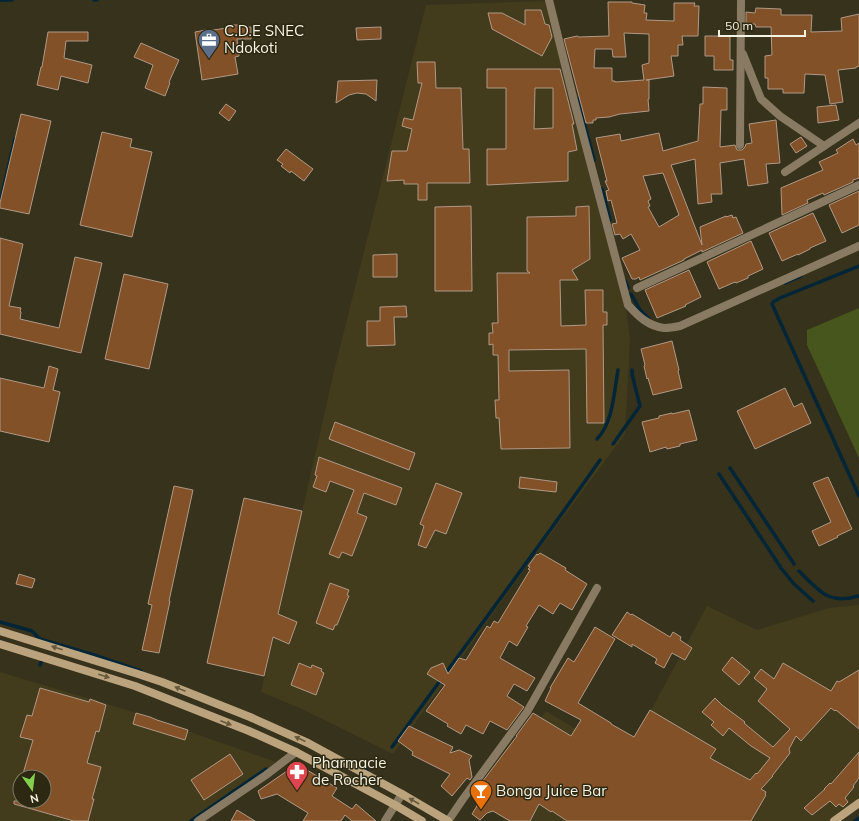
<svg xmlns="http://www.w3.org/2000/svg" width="859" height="821" viewBox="0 0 859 821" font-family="Mulish,sans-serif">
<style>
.built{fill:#423c1d;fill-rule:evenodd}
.green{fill:#47561c}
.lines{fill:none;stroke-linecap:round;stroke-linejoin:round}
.stream{stroke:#022638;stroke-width:3.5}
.building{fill:#825127;stroke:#b09987;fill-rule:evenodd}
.street{stroke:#897b63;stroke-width:8}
.secondary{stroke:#bba47d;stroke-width:8}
.oneway{fill:#665a3c}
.labels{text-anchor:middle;stroke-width:3;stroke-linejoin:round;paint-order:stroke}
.poi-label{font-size:15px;fill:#f5f3e4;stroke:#2d2811;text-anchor:start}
</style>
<rect width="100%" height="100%" fill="#37321b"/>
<g class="built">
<path d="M550 1 625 300 630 339 625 434 529 563 393 754 302 709 261 692 336 363 426 5Z"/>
<path d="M859 605V802L836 821H507L478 803 546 711 625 759 707 606 757 630 829 608Z"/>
<path d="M0 672 130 711 276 762 188 821H0ZM20 777H44V801H20Z"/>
</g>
<path class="green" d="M859 308V458L807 345V330Z"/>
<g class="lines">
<g class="stream">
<path d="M0 0H12"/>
<path d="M94 0H97"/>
<path d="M578 99 594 160"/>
<path d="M602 189 610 220"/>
<path d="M0 203 15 139"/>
<path d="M859 266 780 298 773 302 772 304 859 496"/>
<path d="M625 281 628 288"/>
<path d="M785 283 801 276"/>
<path d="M631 294 640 310 649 319"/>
<path d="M597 439C613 423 614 392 618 370"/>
<path d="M613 444 640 406 632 374V370"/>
<path d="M730 468 794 564"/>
<path d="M719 474 781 568 794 584 813 601"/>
<path d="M799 571C819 591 828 605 859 596"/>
<path d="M0 622 32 631 40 639 94 655 141 671"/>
<path d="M40 665 43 658"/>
<path d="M392 747C461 651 532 557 600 460"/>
<path d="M356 764 367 770"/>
<path d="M191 821 266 769"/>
<path d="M855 821 859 818"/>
</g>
</g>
<g class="building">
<path d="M608 2H632V3L645 5 644 13H647L646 20 674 21V3H695L694 6H699L698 36H682L683 45H678V56H671L674 76 646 80H649V99H648L649 111 620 114 609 117 596 118V120H593V123H586L564 39 577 36 579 37 609 36ZM624 33 649 34V63L642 65 644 80 615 82V81H612V68H594L595 49H612L613 57H626Z"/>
<path d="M756 8 781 9V15H812L811 32 842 31 841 18 859 14V66L856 67V68L838 70 843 102 830 104 825 75 805 74 804 93H783V89H768V78H765V56L772 55 771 27H756L755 24H746V12L755 13Z"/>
<path d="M525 10H541L545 24 549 25 552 37 542 56 492 29 488 13H502L525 25Z"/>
<path d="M233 25H244V27H251V39H237L239 56 235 57 238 74 202 80 195 32 206 30 207 31 233 27Z"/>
<path d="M381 27V39L357 40 356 28Z"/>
<path d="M48 32H88V41H66L64 58 92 65 88 83 61 76 58 90 37 85 41 67H42Z"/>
<path d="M705 36H730V60H733V70H714V56H705Z"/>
<path d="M141 43 179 60 169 82 170 83 165 96 145 88 153 65 134 57Z"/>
<path d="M417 62H435L436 88H461L463 149H469L470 183H427V200H418V184H404V180L387 181 392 151H407L412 129 402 126 404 118 413 120 422 83H418Z"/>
<path d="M487 69H560L574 124H572L577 150 568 152V181L487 185V149H506V88H487ZM535 88H553V128L534 129Z"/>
<path d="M377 80 376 101 366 94 357 93 349 95 336 103 338 81Z"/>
<path d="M703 87 727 88V110H721L720 147 735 145 737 150H742L745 147 746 144 752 143 749 124 776 120 780 163 766 164 768 183 748 186 744 159 720 163 722 194H711L712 202 698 204 695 159 671 165 702 245 700 227 726 216V217L732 215 733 218 736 217 743 233 702 252V250L684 259V260L640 280 639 277 636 279H632L622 258 640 250 631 234 623 239 620 234 615 235 612 224 617 223 611 200 608 201 606 191 609 190 605 181H607L596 138 620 134 621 141 659 133 663 151 698 141 700 104H703ZM663 173 679 215 659 227 648 207 650 206 648 201 651 199 643 176Z"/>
<path d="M226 104 236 111 229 121 219 113Z"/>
<path d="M836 105 839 120 818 123 817 107Z"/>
<path d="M21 114 51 121 29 214 0 208V203Z"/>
<path d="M102 132 132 139 130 147 152 152 132 237 80 225Z"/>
<path d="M801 137 807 146 796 153 790 144Z"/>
<path d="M853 139 856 145 859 143V178L853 180V182L824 195 823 193 807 200 808 203 782 215 781 188 823 170 819 162 838 153 836 150Z"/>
<path d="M286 149 313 169 304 181 291 171 290 173 281 166 283 164 277 160Z"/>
<path d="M859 191V225L842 233 829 205Z"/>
<path d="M471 206 472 291H435V207Z"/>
<path d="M589 206 590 259 572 270 578 280H560L561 326 586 325 585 290H603V312H607V325H603L604 423H587L586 349 509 350V371L569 370 570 448 501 449 499 418H496L495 400H499L498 355H493V344L489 345V333H493L492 323H498L497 273H530L527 271V217L576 216V207Z"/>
<path d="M813 213 826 241 810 248V249L798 255V254L782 261 769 233Z"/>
<path d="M0 238 23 244 9 306 21 308 20 311 21 312 20 319 59 328 75 257 102 263 81 353 0 334Z"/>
<path d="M751 241 763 269 748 276V278L736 283 735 282 719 289 707 262Z"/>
<path d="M397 254V277H373V255Z"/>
<path d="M689 270 701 297 685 305 686 306 657 318 645 290Z"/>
<path d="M124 274 168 284 149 369 105 359Z"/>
<path d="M406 306 407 317H394L395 345 367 346V321H380V307Z"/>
<path d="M672 341 679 370 678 371 682 388 653 395 648 378 647 379 644 366 645 365 641 349Z"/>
<path d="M49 366 58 369 53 390 60 392 49 442 0 431V378L44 388Z"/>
<path d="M785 388 794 407 802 403 811 423 755 449 737 411Z"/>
<path d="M689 410 697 440 680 444V446L667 449 666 447 650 452 642 422 659 418V416L672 413V414Z"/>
<path d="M335 422 415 453 409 470 329 439Z"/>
<path d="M319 457 402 488 396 505 364 493 357 513 367 517 352 556 342 552 339 558 329 554 354 490 330 481 326 492 313 487 317 476 315 475Z"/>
<path d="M520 477 557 482 556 492 519 488Z"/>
<path d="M828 477 852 529 837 536 838 537 819 546 812 531 831 522 813 483Z"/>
<path d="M436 483 462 493 446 534 435 530 426 548 418 545 424 526 420 524Z"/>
<path d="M174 486 193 490 169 601H170L159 653 142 650 152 605 148 604Z"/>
<path d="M244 498 302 511 278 614 297 622 289 644 273 637 264 676 207 663Z"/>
<path d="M540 553 566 568 565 570 587 584 572 610 560 603 553 614 539 605 526 626 528 627 517 646 509 641 500 658 535 678 527 691 514 684 507 696 524 707 507 730 490 721 483 734 466 725 461 734 447 726 448 724 426 711 445 685 427 674 431 668 443 663 448 674 459 658 466 660 487 626 490 628 494 621 498 623 530 570 528 569 530 567 528 566 537 554 538 555Z"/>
<path d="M19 574 35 579 32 588 16 584Z"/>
<path d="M330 583 349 590 347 595 349 596 345 605 337 625H335L333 630 316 623Z"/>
<path d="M627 612 631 615 632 614 670 637 673 632 681 637 680 640 692 648 685 660 672 653 664 668 655 663 657 659 632 644V647L612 635Z"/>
<path d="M595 627 615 639 578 703 611 723V724L634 737 650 710 716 749 710 758 750 780 756 773 757 774 770 758 751 746 729 728 723 736 711 725 714 722 702 712 715 698 722 705 745 722 744 723 773 747 790 729 758 701 767 689 754 678 761 669 774 679 783 663 831 691 837 681 839 682 859 670V729L836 710 835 711 831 708 801 741 796 736 789 749 790 753 772 776H773L761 789 766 792 765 794 766 795 751 821H567L552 811 551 812 539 804 530 821H510L493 811 487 813 480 820 472 814 486 791 479 786 517 736H516L533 713 571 736 581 720 545 701 551 688H550L568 658 574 662Z"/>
<path d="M732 657 750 672 739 685 722 670Z"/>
<path d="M299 663 311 668 312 665 322 669 321 671 324 673 316 695 291 685Z"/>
<path d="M40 688 89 702 90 699 106 705 99 732 96 731 87 763 101 767 92 799H94L88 821H74L14 804V801H44V777H22L33 740 20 737 27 715 32 716Z"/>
<path d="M136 713 150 717 157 720 188 730 185 740 133 724Z"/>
<path d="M409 726 453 747 450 753 459 750 472 756 469 760 472 777 470 780 467 778 452 796 441 786 450 774 412 755 413 752 398 741Z"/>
<path d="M859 752V778L853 786 854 787 845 798 848 802 843 807 839 804 836 807 830 801 812 815 804 808 825 789H824L830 783 831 784Z"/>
<path d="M230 754 243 774 204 800 191 780Z"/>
<path d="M297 764 337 788 332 796 352 809 356 804 376 821H352L345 815 341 821H303L308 813 277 794 261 799 258 791Z"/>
<path d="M237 810 255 821H231Z"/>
</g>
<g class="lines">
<g class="street">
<path d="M549 0 573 97 628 305C638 316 648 326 664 328 669 328 675 327 680 326L859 246"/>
<path d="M743 54 761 99 780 116 824 146"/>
<path d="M740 145 741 0"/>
<path d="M785 172 859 123"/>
<path d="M637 288 859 185"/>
<path d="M198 821 266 775 296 752"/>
<path d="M385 821 402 794"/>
<path d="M448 821 463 799 527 712 597 588"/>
</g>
<g class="secondary">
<path d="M0 631 138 674 162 682 250 717 308 743 402 794 448 821"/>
<path d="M0 644 135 686 249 731 296 752 395 805 422 821"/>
<path d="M834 821 859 803"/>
</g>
</g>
<defs><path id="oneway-solid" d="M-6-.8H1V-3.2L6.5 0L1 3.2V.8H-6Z"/></defs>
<g class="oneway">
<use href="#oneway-solid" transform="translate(57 648) rotate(-163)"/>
<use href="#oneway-solid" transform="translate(104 676) rotate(18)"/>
<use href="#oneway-solid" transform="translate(180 689) rotate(-158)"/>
<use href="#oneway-solid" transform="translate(226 723) rotate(21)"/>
<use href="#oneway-solid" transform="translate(300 739) rotate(-155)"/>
<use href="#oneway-solid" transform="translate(414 801) rotate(-150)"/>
</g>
<defs>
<g id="office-pin" transform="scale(1.15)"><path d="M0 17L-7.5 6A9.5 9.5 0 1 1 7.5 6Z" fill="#5c6f8a" stroke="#2d2811"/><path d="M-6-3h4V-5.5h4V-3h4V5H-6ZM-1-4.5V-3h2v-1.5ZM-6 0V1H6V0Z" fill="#fff"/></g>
<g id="pharmacy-pin" transform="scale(1.15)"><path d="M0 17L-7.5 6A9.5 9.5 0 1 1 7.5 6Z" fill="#e0444e" stroke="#2d2811"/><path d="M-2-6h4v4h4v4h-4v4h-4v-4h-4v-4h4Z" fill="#fff"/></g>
<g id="bar-pin" transform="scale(1.15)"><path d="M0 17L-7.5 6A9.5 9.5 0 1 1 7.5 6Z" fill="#e8710a" stroke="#2d2811"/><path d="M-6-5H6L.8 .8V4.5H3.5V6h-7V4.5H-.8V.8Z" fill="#fff"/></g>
</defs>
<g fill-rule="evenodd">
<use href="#office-pin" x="209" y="40"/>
<use href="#pharmacy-pin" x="297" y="772"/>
<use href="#bar-pin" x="481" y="791"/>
</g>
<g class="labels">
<g class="poi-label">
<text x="224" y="36">C.D.E SNEC<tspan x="224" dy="17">Ndokoti</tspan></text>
<text x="312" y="768">Pharmacie<tspan x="312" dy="17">de Rocher</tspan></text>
<text x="496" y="796">Bonga Juice Bar</text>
</g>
</g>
<g transform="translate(32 789) rotate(166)"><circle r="19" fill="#2d2811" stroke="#7d7965"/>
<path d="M0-3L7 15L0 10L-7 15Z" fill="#83d04e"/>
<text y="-6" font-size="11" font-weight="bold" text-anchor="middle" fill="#f5f3e4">N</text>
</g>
<path d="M719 30v6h86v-6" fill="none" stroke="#f5f3e4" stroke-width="2"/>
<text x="725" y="30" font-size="12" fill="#f5f3e4" stroke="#2d2811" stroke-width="3" paint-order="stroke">50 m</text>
</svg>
